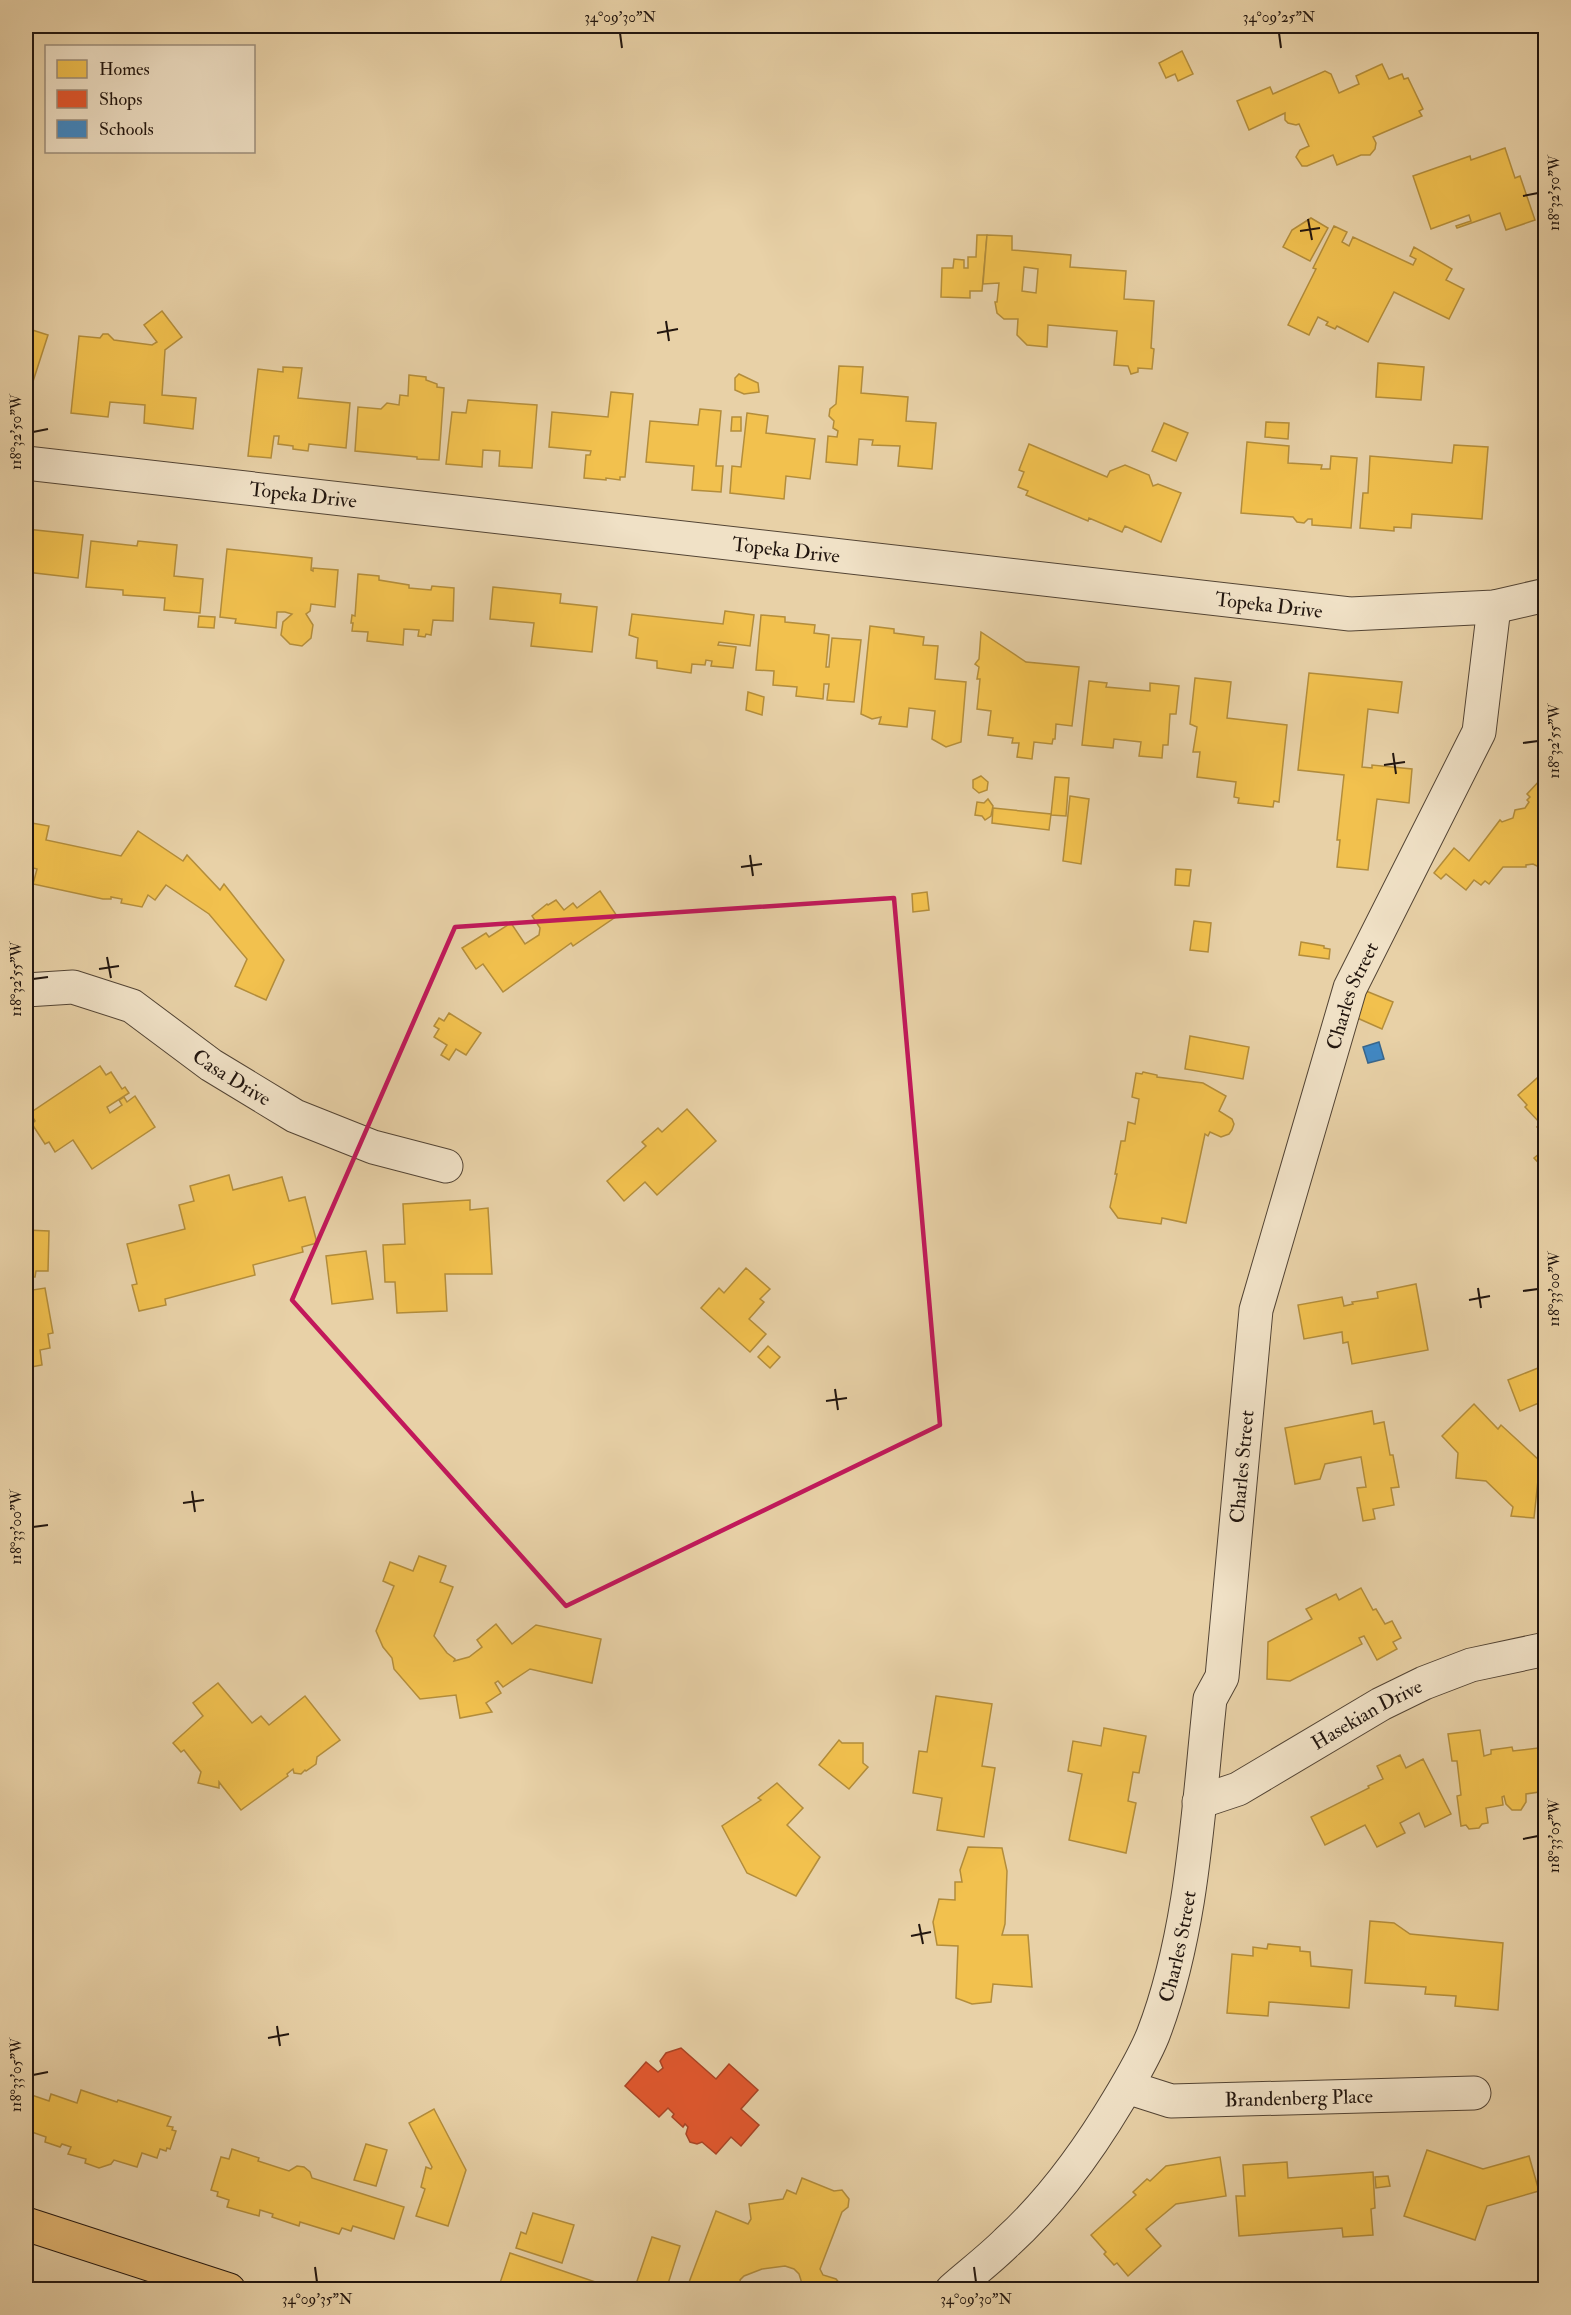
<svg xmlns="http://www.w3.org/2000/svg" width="1571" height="2315" viewBox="0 0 1571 2315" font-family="'IM FELL Double Pica',serif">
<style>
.homes{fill:#f2c14e;stroke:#b38d3b;stroke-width:1.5;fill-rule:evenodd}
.shops{fill:#e4572e;stroke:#aa4324;stroke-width:1.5}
.schools{fill:#3f88c5;stroke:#36668e;stroke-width:1.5}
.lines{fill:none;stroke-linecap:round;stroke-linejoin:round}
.minor-casing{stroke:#534434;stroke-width:35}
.major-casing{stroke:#21150e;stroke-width:35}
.minor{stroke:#f0e1c6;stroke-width:33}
.major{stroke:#e4b874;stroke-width:33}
.marked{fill:none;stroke:#c2185b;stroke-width:4.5;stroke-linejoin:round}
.ticks{fill:none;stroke:#21150e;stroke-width:2}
.labels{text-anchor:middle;stroke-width:6;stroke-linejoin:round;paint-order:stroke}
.street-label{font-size:20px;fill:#21150e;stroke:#f0e1c6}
.neatline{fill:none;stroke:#21150e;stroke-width:2}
.ticks-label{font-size:15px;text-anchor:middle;fill:#21150e}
</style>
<rect width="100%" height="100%" fill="#e8d1a7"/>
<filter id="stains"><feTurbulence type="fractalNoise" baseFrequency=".00333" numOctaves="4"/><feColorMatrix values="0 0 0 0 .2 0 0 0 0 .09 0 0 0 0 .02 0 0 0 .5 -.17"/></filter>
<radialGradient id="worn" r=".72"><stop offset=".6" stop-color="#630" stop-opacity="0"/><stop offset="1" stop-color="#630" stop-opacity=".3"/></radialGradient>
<g class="homes">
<path d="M1182 51 1193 74 1178 81 1175 74 1166 78 1159 63Z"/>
<path d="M1382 64 1389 79 1402 74 1404 79 1408 78 1423 109 1419 111 1422 116 1373 137 1376 143 1375 149 1370 155H1361L1337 165 1333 155 1307 166H1302L1296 157 1300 150 1309 146 1299 124 1296 125 1288 123 1285 120V113L1249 130 1237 101 1270 87 1273 94 1325 71 1331 74 1339 93 1359 84 1356 76Z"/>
<path d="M1505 148 1515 178 1520 176 1535 220 1506 230 1500 213 1457 228 1456 226 1471 221 1469 215 1431 229 1413 176 1470 156 1471 160Z"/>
<path d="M1311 218 1328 228 1310 261 1283 247 1292 230Z"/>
<path d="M1334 226 1347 232 1342 242 1349 246 1353 237 1413 265 1416 259 1410 256 1414 247 1452 269 1446 280 1464 289 1449 319 1394 292 1368 342 1337 326 1335 329 1326 325 1328 322 1318 317 1309 335 1288 325 1316 269 1313 268Z"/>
<path d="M977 235H987L982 291H970V298L941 297 942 268H953L954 259 964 260V268H968V257H976Z"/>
<path d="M987 235 1012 236V250L1071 255 1070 267 1126 271 1124 299 1154 301 1151 348 1154 349 1152 369 1138 368V372L1131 374 1128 366 1114 365 1117 331 1048 325 1047 347 1027 345 1017 335 1018 319H1004L997 313 995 302H997L999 283 983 284ZM1024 267 1038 269 1036 293 1022 291Z"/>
<path d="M162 311 182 337 165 350 162 395 196 398 193 429 144 423 145 405 110 402 108 417 71 413 79 336 100 338 103 334H108L114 340 152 345 157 342 144 325Z"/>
<path d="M26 328 48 335 27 400 26 399Z"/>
<path d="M1378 363 1424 367 1421 400 1376 397Z"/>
<path d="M839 366 863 367 861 393 908 397 906 421 936 423 932 469 898 466 900 446 872 445 873 440 859 439 857 465 826 462 828 436 837 437 838 431 833 428 834 421 829 416 830 409 836 404Z"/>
<path d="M283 367 302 368 298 398 350 403 346 448 309 444 308 451 293 449V446L278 444 279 436H274L271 458 248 456 258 369 283 372Z"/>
<path d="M739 374 758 383 759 392 744 394 735 390V378Z"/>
<path d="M409 375 426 377V380L437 384V387L444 388 439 460 417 459V457L355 451 358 407 381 409 387 403 399 405 400 395 408 396Z"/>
<path d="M611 392 633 394 625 477H620V480L606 478V480L584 478 586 455H590L591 451 549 447 552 412 608 417Z"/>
<path d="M468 400 537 405 532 468 499 466 500 451 483 450 482 467 446 464 452 412 466 413Z"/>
<path d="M700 409 721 411 716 466H723L721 492 692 490 694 466 646 462 650 421 698 425Z"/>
<path d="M747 413 768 416 766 433 815 439 810 479 786 476 784 499 730 493 732 466 741 467Z"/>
<path d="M732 417H741V431H731Z"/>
<path d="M1266 422 1289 423 1288 439 1265 437Z"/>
<path d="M1164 423 1188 433 1176 461 1152 451Z"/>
<path d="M1247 442 1289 446 1288 463 1322 465 1321 469H1330L1331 456 1357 458 1351 528 1312 525V519H1308L1304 523 1297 522 1293 517 1241 513Z"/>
<path d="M1029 444 1107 477 1110 471 1125 465 1149 475 1153 486 1158 484 1181 493 1161 542 1125 526 1122 532 1089 518 1088 521 1026 495 1028 491 1018 487 1024 472 1019 470Z"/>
<path d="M1454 445 1488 447 1482 519 1412 514 1411 528 1394 527V531L1360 528 1363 493H1368L1370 456 1452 463Z"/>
<path d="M26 529 83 535 78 578 26 572Z"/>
<path d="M91 541 137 546 138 541 177 545 174 576 203 579 200 613 164 610 165 598 123 595V590L86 587Z"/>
<path d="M227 549 312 558 311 570 313 571V568L338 570 335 607 311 604 310 611 306 614 313 625 311 638 302 646 290 644 281 635 283 622 292 614 285 612H277L276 628 235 623 236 619 220 617Z"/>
<path d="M358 574 379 576V580L409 585V588L431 590 432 586 454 588 453 621 433 620 431 635 426 634 425 637 418 636 419 630 404 629 403 645 367 641 368 632 352 631 353 623H351L352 615 355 616Z"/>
<path d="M493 587 561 594 560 603 597 607 592 652 531 646 534 623 490 619Z"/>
<path d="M725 611 754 615 750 646 719 642 718 645 736 647 733 668 711 666 712 661 706 660 705 665 692 664 691 673 657 668V661L636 658 638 638 629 635 632 614 723 624Z"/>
<path d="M761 615 785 617V622L815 625 814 633 829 635 826 667H829L832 638 861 640 854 702 827 700 829 684H824L823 699 796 696 797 687 773 685 774 671 756 670Z"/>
<path d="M199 616 215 617 214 628 198 627Z"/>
<path d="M870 626 894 629V633L924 637 923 645 938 646 935 679 966 682 961 742 946 747 932 739 935 711 909 708 907 727 879 724 881 717 872 719 861 714Z"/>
<path d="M981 632 1026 662 1079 667 1072 726 1056 724 1055 739H1053L1052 744 1034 742 1032 759 1017 757 1019 743H1012L1013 738 988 735 991 711 977 709 980 679H977L979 667 975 664 979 659Z"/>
<path d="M1309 673 1402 682 1398 713 1368 709 1362 767 1372 768V765L1412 769 1409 803 1377 799 1368 870 1337 867 1340 840H1337L1344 775 1298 770Z"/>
<path d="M1195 678 1231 682 1227 718 1287 725 1279 802 1274 801 1273 807 1238 803 1239 798 1234 797 1236 782 1197 777 1200 752H1193L1197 727 1190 724Z"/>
<path d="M1089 681 1107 683 1106 687 1150 691V683L1179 686 1176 714H1170L1168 745H1163L1162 758 1139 756 1141 742 1114 739 1113 748 1082 745Z"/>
<path d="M748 692 764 697 762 715 746 710Z"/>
<path d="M981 776 988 782 987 790 979 793 973 788V780Z"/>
<path d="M1055 777 1069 778 1066 816 1051 815Z"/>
<path d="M1542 778 1546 781V862L1543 866H1537L1533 864 1526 865V867H1503L1489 884 1485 881 1481 885 1474 880 1466 890 1446 874 1441 879 1434 873 1454 848 1469 861 1500 820 1502 822 1513 818 1515 810 1525 808 1529 802 1527 800 1530 797 1527 794Z"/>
<path d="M1070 796 1089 799 1081 864 1063 861Z"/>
<path d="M988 799 993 806 991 816 985 820 982 816 975 815 977 802 984 803Z"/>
<path d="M993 808 1051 814 1049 830 992 823Z"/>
<path d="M26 822 49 826 46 840 121 856 138 831 183 861 187 855 220 890 224 884 284 960 266 1000 235 986 247 959 209 914 166 885 155 900 148 895 142 907 121 903 122 899 111 897V899H103L33 884 37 869 26 866Z"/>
<path d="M1176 869 1191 870 1189 886 1175 885Z"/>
<path d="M600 891 617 916 573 946 571 943 503 992 483 964 476 969 462 948 486 933 489 937 511 923 525 944 539 935 540 928 532 916 547 904 548 905 556 900 564 910 573 903 577 908Z"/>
<path d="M927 892 929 910 913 912 912 894Z"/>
<path d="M1194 921 1211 923 1208 952 1190 950Z"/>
<path d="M1301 942 1324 946V948L1330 949 1329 959 1299 955Z"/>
<path d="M1366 991 1393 1002 1382 1029 1355 1017Z"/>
<path d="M449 1013 481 1033 466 1055 456 1049 449 1060 441 1055 447 1045 434 1037 439 1029 434 1026 439 1018 444 1021Z"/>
<path d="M1190 1036 1249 1047 1243 1079 1185 1069Z"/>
<path d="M100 1066 106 1075 111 1072 122 1089 125 1087 129 1093 107 1107 110 1113 122 1105 119 1100 124 1097 127 1102 135 1096 155 1127 92 1169 73 1140 55 1152 49 1142 45 1144 32 1124 35 1121 30 1113Z"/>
<path d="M1546 1070V1137L1537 1127 1540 1123 1525 1107 1527 1105 1518 1095Z"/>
<path d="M1143 1072 1157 1075V1077L1203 1083 1226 1096 1219 1111 1232 1119 1234 1124 1232 1130 1229 1134 1221 1137 1210 1132 1208 1136 1205 1134 1186 1223 1162 1218 1161 1224 1118 1218 1110 1207 1117 1174H1115L1121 1141H1125L1128 1122 1135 1124 1139 1099 1132 1097 1136 1073 1142 1074Z"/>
<path d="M687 1109 716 1141 657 1195 645 1182 624 1201 607 1181 646 1146 642 1142 658 1128 662 1132Z"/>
<path d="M1546 1148V1171L1534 1158Z"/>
<path d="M229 1175 233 1190 282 1177 289 1201 305 1197 317 1243 302 1247 303 1252 253 1265 255 1275 165 1299 166 1305 139 1311 132 1285 137 1284 127 1244 185 1229 179 1205 194 1201 190 1186Z"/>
<path d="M470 1200V1210L488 1208 492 1274H445L447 1311 397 1313 395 1282H385L383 1245 405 1244 403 1204Z"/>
<path d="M26 1230 49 1231 48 1271H36L35 1277H26Z"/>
<path d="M366 1251 373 1299 332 1304 326 1256Z"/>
<path d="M746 1268 770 1289 760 1299 764 1302 749 1319 766 1334 750 1352 701 1308 719 1288 724 1293Z"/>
<path d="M32 1284 33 1290 45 1288 53 1333 48 1334 50 1348 40 1350 42 1365 26 1368V1285Z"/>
<path d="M1416 1284 1428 1350 1352 1364 1348 1342 1343 1343 1342 1332 1304 1339 1298 1305 1342 1297 1344 1306 1353 1304 1352 1302 1378 1298 1377 1292Z"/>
<path d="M768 1346 780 1357 770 1368 758 1357Z"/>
<path d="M1538 1368 1546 1387V1400L1520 1411 1508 1380Z"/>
<path d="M1474 1404 1498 1429 1501 1425 1540 1461 1534 1518 1511 1516 1513 1507 1486 1481 1456 1478 1458 1453 1442 1436Z"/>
<path d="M1372 1411 1374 1424 1384 1422 1390 1455H1393L1399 1487 1391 1488 1394 1505 1373 1509 1375 1519 1363 1521 1357 1488 1366 1487 1361 1457 1325 1464 1320 1479 1295 1484 1285 1428Z"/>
<path d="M419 1556 446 1566 440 1582 453 1587 434 1636 447 1653 455 1659 454 1661 469 1657 482 1647 477 1640 496 1624 512 1644 536 1625 601 1639 592 1683 530 1669 503 1687 498 1681 495 1683 501 1693 486 1703 492 1712 460 1718 456 1695 420 1699 394 1669 392 1658 383 1647 376 1631 394 1586 383 1581 390 1562 413 1571Z"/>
<path d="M1361 1588 1373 1610 1376 1609 1385 1624 1392 1621 1401 1638 1393 1642 1397 1649 1377 1660 1364 1636 1359 1638 1362 1644 1290 1681 1267 1679 1268 1642 1312 1619 1306 1609 1336 1594 1339 1600Z"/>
<path d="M218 1683 252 1723 261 1716 269 1725 305 1696 340 1740 317 1757 316 1764 306 1771 305 1770 301 1774 294 1773 293 1769 287 1774 288 1776 241 1810 219 1782V1788L198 1783 201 1772 184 1750 181 1752 173 1743 203 1716 193 1703Z"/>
<path d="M936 1696 992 1704 982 1766 995 1768 984 1837 937 1830 942 1798 913 1793 919 1751 927 1752Z"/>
<path d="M1104 1728 1146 1736 1139 1773 1133 1772 1128 1801 1136 1803 1126 1853 1069 1840 1082 1774 1068 1771 1073 1741 1101 1746Z"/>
<path d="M1480 1730 1484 1756 1491 1754V1750L1512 1747 1513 1751 1546 1747V1791L1526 1794V1802L1521 1810H1512L1506 1804 1504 1796 1502 1797 1503 1805 1486 1808 1488 1823 1482 1824 1479 1828 1469 1829 1466 1825 1461 1826 1457 1796 1461 1795 1457 1761H1452L1448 1734Z"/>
<path d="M839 1740 842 1743H863V1763L868 1767 849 1789 819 1765Z"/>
<path d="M1400 1755 1406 1768 1423 1759 1451 1814 1425 1827 1419 1813 1400 1823 1405 1833 1377 1847 1365 1825 1325 1845 1311 1817 1369 1788 1368 1786 1383 1779 1377 1766Z"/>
<path d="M777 1783 803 1808 787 1825 820 1857 796 1896 747 1873 722 1826 761 1800 758 1798Z"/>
<path d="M968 1847 1002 1848 1007 1871 1005 1924 1002 1935H1028L1032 1987 993 1984 991 2002 972 2004 956 1998 958 1946 937 1945 933 1922 939 1899 955 1900V1882H962L960 1870Z"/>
<path d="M1370 1921 1394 1923 1410 1934 1503 1943 1498 2010 1455 2006 1456 1996 1425 1994 1426 1987 1365 1983Z"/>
<path d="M1268 1944 1300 1947V1951L1310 1952 1311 1966 1352 1970 1349 2008 1269 2002 1268 2016 1227 2013 1232 1954 1253 1956V1947L1267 1949Z"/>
<path d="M81 2090 117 2102 118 2100 171 2117 167 2126 173 2127 172 2130 176 2131 170 2149 167 2148 166 2151 160 2149 157 2158 142 2153 137 2167 114 2160 111 2164 99 2168 85 2163 86 2159 68 2154 71 2147 62 2144 60 2147 45 2142 46 2137 26 2130V2093L49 2101 51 2094 77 2103Z"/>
<path d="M434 2109 466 2170 448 2226 416 2216 425 2189 421 2187 426 2167 431 2169 432 2167 409 2123Z"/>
<path d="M366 2144 387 2150 376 2186 354 2180Z"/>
<path d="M232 2149 259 2158 258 2161 289 2171 297 2166 304 2167 310 2172 312 2178 404 2207 394 2239 353 2226 351 2231 342 2228 339 2234 300 2222 299 2226 272 2217 273 2214 260 2210 259 2216 227 2207 229 2200 217 2196 218 2192 211 2190 221 2157 229 2159Z"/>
<path d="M1427 2150 1483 2169 1529 2156 1539 2191 1487 2206 1475 2240 1404 2216Z"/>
<path d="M1220 2157 1226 2196 1176 2204 1146 2229 1161 2246 1128 2276 1117 2263 1114 2265 1104 2254 1106 2252 1091 2235 1136 2195 1133 2192 1147 2179 1150 2181 1166 2166Z"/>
<path d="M1287 2162 1288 2178 1373 2172 1375 2208 1371 2209 1373 2235 1343 2237 1342 2228 1239 2236 1236 2196H1245L1243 2165Z"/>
<path d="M1388 2176 1390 2186 1376 2188 1375 2177Z"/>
<path d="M802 2178 834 2191 842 2190 849 2199 848 2207 842 2212 820 2269 823 2275 836 2279 845 2290H804L799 2274 794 2269 785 2266 762 2269 744 2276 740 2280 743 2290H698L688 2285 716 2211 748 2224 751 2219 749 2204 783 2199 787 2190 796 2194Z"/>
<path d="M533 2213 574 2225 562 2263 516 2248 521 2232 526 2234Z"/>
<path d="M652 2237 680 2246 666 2290H634Z"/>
<path d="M510 2253 619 2290H501L498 2289Z"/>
</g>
<path class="shops" d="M681 2048 716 2079 729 2064 758 2090 741 2109 759 2125 741 2146 731 2137 716 2154 702 2142 697 2144 690 2142 686 2134 688 2127 685 2124 683 2127 672 2117 674 2114 668 2108 659 2117 625 2086 646 2062 658 2072 663 2068 660 2061 666 2053Z"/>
<path class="schools" d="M1379 1042 1384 1059 1368 1063 1363 1047Z"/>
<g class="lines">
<g class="minor-casing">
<g id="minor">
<path id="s1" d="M26 463 1350 614 1494 607 1546 595"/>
<path id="s2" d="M26 990 73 987 132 1006 211 1065 295 1116 373 1147 446 1166"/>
<path id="s3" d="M1199 1802 1238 1789 1381 1704 1424 1683 1471 1665 1546 1649"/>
<path id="s4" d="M1127 2087 1171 2101 1474 2093"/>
<path id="s5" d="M952 2290C970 2274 990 2259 1007 2242 1052 2201 1088 2151 1119 2099 1131 2079 1144 2057 1153 2035 1193 1931 1198 1810 1210 1699L1222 1677 1256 1310 1350 988 1479 732 1494 607"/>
</g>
</g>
<g class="major-casing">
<path id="major" d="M26 2224 229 2290"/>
</g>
<use href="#minor" class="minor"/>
<use href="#major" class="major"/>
</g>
<path class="marked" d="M894 898 940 1425 566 1606 292 1300 455 927Z"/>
<path class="ticks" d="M620 33 622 48M1279 33 1281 48M1523 196 1538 193M1308 219 1312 240M1300 231 1320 228M666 321 669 341M657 333 678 329M33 432 48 429M1523 743 1538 741M1393 753 1396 774M1384 765 1405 762M750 855 753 876M741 867 762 864M107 957 111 978M99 969 119 966M33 979 48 977M1478 1288 1481 1308M1523 1291 1538 1289M1469 1300 1490 1296M835 1389 838 1410M826 1401 847 1398M192 1491 195 1512M183 1503 204 1500M33 1527 48 1525M1523 1839 1538 1836M919 1924 923 1944M911 1936 931 1932M277 2026 280 2046M268 2038 289 2034M33 2075 48 2072M315 2267 317 2282M974 2267 976 2282"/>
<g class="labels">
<g class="street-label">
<text dy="7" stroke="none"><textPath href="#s1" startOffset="279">Topeka Drive</textPath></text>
<text dy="7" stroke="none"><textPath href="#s1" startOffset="765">Topeka Drive</textPath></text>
<text dy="7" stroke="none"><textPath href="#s1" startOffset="1251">Topeka Drive</textPath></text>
<text dy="7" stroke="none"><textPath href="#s5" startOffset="1392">Charles Street</textPath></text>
<text dy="7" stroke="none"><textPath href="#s2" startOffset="232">Casa Drive</textPath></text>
<text dy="7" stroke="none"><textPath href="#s5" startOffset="906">Charles Street</textPath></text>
<text dy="7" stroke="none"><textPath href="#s3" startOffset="190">Hasekian Drive</textPath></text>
<text dy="7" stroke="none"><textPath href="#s5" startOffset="420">Charles Street</textPath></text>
<text dy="7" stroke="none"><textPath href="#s4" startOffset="174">Brandenberg Place</textPath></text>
</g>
</g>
<rect width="1571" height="2315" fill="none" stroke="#e8d1a7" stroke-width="66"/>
<rect x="45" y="45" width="210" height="108" fill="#f0e1c6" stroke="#9d8f7c" stroke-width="1.5"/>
<rect x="57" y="60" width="30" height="18" fill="#f2c14e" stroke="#9d8f7c" stroke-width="1.5"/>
<text x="99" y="75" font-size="18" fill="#21150e">Homes</text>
<rect x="57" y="90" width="30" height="18" fill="#e4572e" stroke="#9d8f7c" stroke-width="1.5"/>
<text x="99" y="105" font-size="18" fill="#21150e">Shops</text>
<rect x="57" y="120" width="30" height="18" fill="#3f88c5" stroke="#9d8f7c" stroke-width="1.5"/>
<text x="99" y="135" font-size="18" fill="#21150e">Schools</text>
<rect x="33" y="33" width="1505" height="2249" class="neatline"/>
<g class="ticks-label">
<text x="620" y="22">34°09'30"N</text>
<text x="1279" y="22">34°09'25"N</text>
<text transform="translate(1554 193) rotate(-90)" y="5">118°32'50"W</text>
<text transform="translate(16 432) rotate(-90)" y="5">118°32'50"W</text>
<text transform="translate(1554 741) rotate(-90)" y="5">118°32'55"W</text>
<text transform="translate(16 979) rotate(-90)" y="5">118°32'55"W</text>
<text transform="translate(1554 1289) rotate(-90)" y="5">118°33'00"W</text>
<text transform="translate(16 1527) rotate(-90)" y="5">118°33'00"W</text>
<text transform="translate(1554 1836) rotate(-90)" y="5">118°33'05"W</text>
<text transform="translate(16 2075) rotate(-90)" y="5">118°33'05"W</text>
<text x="317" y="2304">34°09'35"N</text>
<text x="976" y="2304">34°09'30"N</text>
</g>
<rect width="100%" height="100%" filter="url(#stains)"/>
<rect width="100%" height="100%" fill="url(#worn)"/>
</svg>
